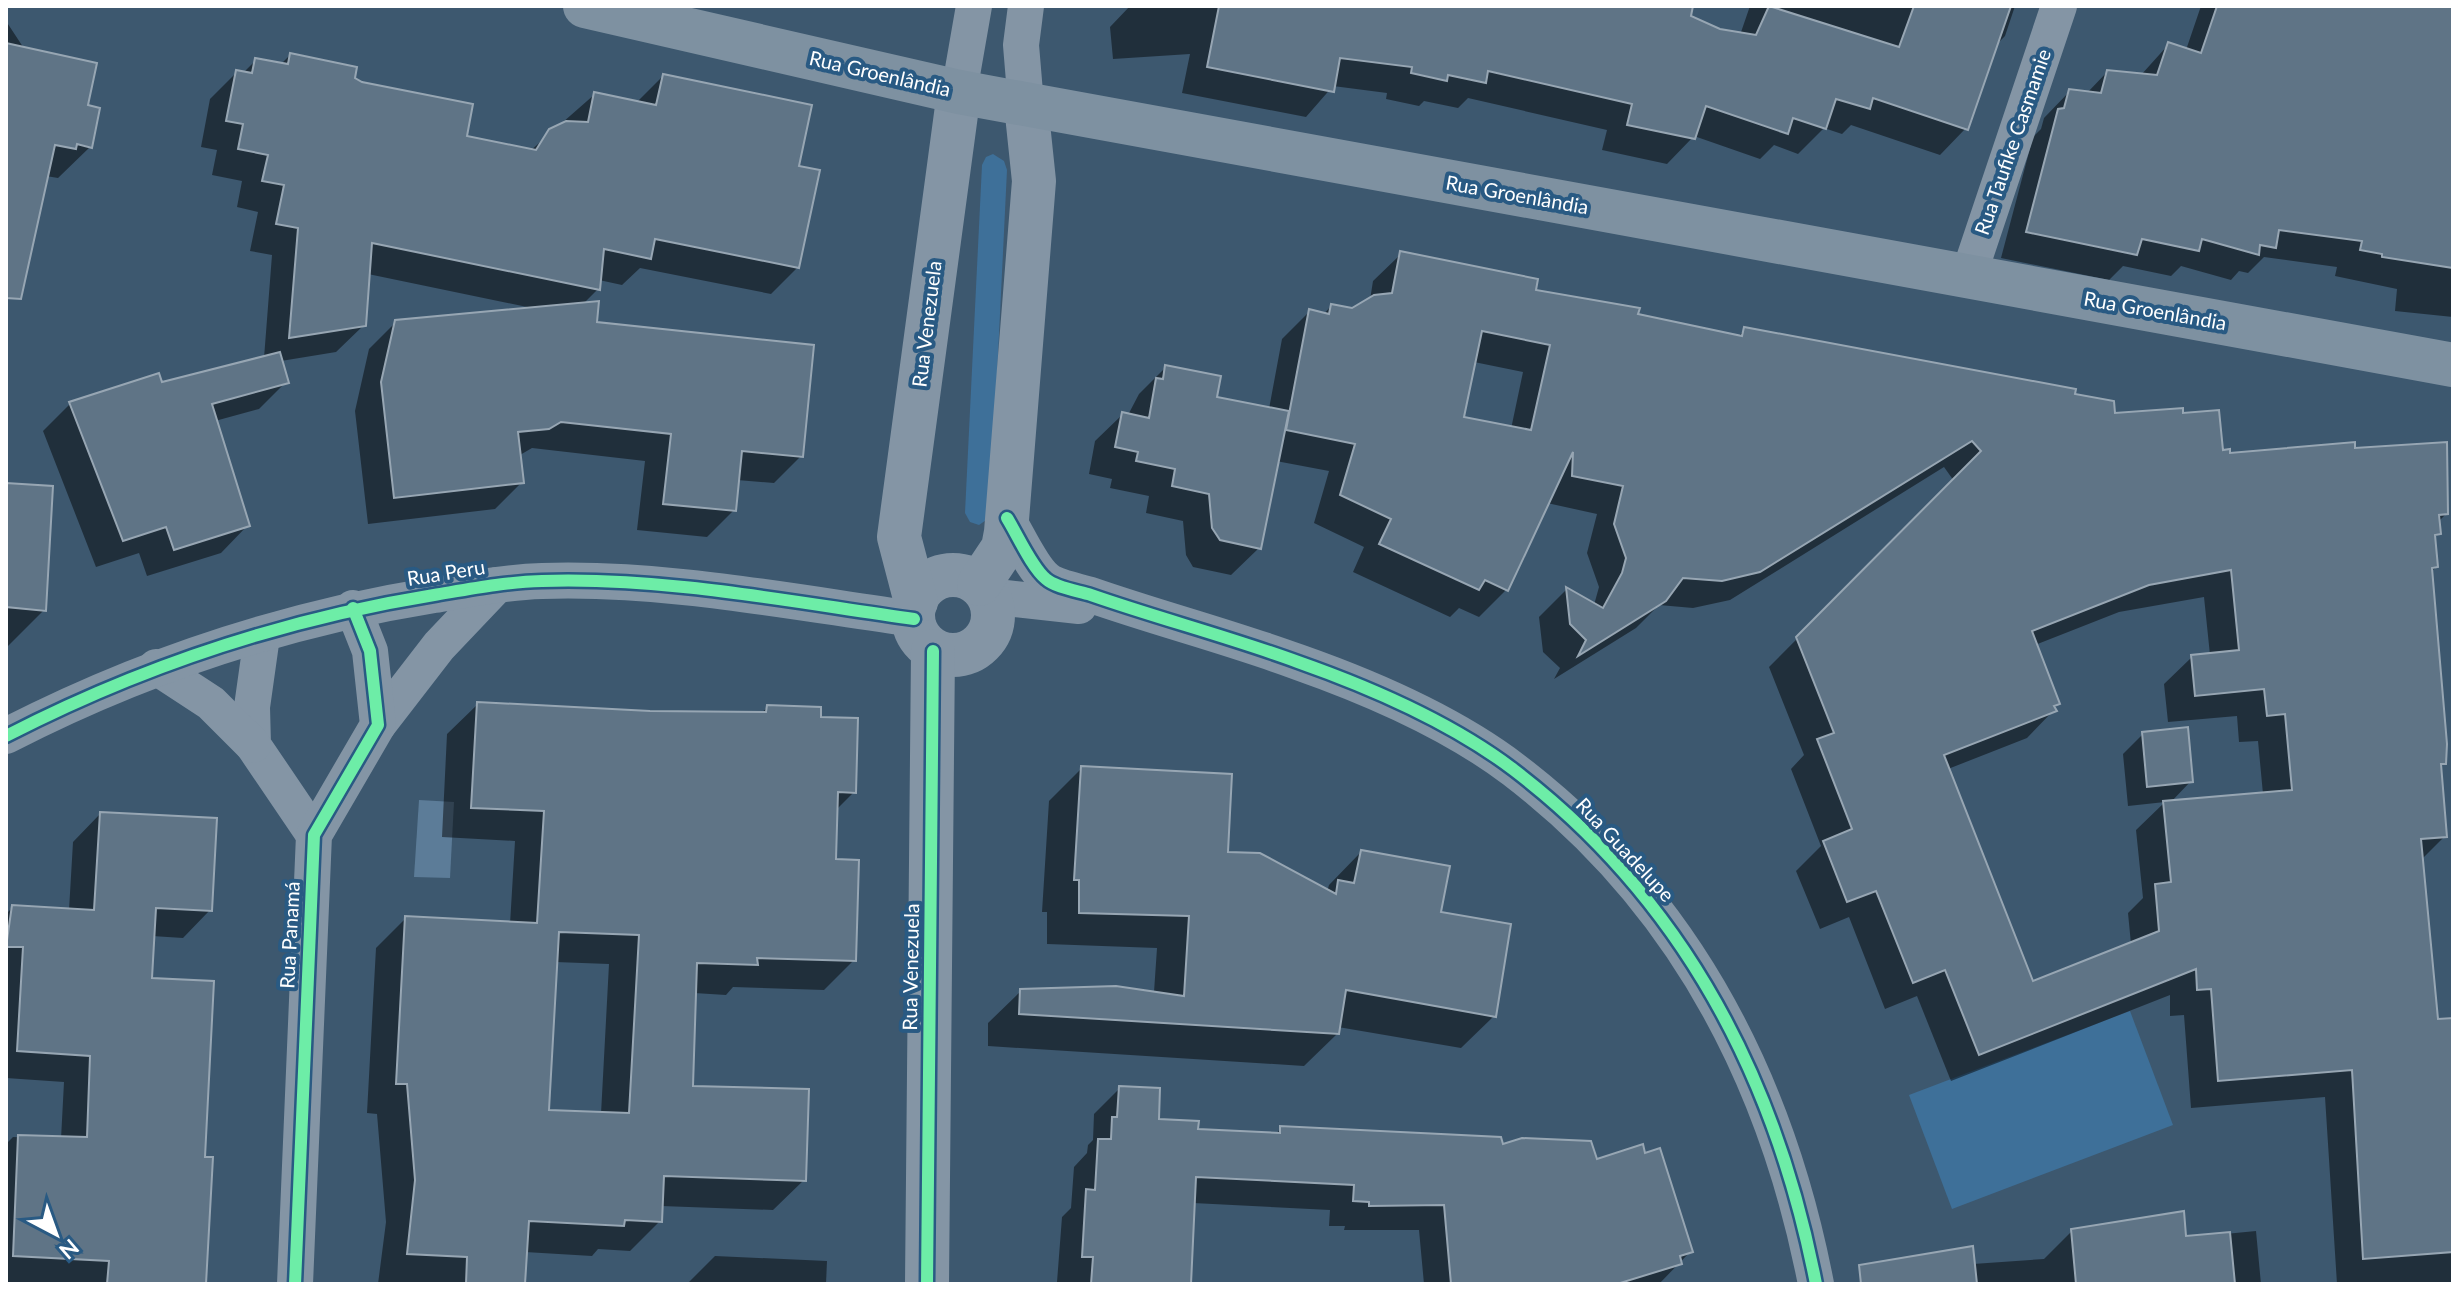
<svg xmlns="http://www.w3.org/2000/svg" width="2459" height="1290" viewBox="0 0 2459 1290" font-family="Lato,sans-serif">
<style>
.green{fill:#3e7099}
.water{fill:#5c7c98}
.shadow{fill:#0007;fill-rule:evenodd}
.building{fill:#5f7486;stroke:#97a6b3;stroke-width:2;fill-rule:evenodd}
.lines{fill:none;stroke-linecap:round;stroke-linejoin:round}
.minor{stroke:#8495a5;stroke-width:36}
.tertiary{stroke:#8495a5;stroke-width:44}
.secondary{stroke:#7e91a1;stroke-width:44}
.cycleway-casing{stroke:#295a83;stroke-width:17}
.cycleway{stroke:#6deda7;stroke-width:12}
.labels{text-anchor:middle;stroke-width:8;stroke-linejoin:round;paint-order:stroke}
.street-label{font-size:20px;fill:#fff;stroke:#295a83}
</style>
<rect width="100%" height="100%" fill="#3d586f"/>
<g class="green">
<path d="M993 154 1004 161 1007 170 991 499 989 518 979 525 970 522 965 513 982 165 986 157Z"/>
<path d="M2130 1011 2173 1125 1952 1209 1909 1095Z"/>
</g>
<path class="water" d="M419 800 454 802 450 878 414 877Z"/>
<g class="shadow">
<path d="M1130 6H1685L1666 90 1740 35 1750 6H2015L2005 36 1992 49 1966 128 1940 155 1851 125 1842 134 1824 128 1798 154 1774 145 1760 159 1694 136 1667 164 1602 150 1607 130 1468 98 1458 108 1424 101 1419 106 1386 99 1387 93 1333 86 1306 117 1182 93 1190 54 1113 59 1110 27Z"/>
<path d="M2201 6H2453V317L2395 311 2397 289 2335 276 2337 267 2264 257 2248 273 2239 271 2231 280 2181 266 2171 276 2123 266 2109 280 2001 258 2033 137 2041 129 2044 118 2070 91 2087 93 2107 72 2141 75 2168 45 2186 50Z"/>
<path d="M6 21 25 50 85 107 90 147 58 178 46 176 6 282Z"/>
<path d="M290 55 353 79 465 138 530 151 595 94 636 103 663 76 797 167 798 267 771 294 640 268 622 285 599 280 598 289 583 304 595 324 801 456 774 483 737 480 734 510 707 537 637 530 645 461 532 448 520 455 522 482 495 509 368 524 355 411 369 349 396 322 532 308 368 274 364 325 336 352 281 361 286 382 259 409 215 421 248 525 221 553 147 576 139 553 96 567 43 431 70 404 158 375 161 385 264 358 272 255 250 251 258 212 237 207 242 181 212 175 217 150 201 147 210 99 237 72 242 74 256 60 280 65Z"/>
<path d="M1401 254 1534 292 1636 316 1738 337 1745 329 2072 396 2113 415H2182L2221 452 2229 455 2353 450 2446 514 2438 522 2439 533 2434 538 2436 567 2431 572 2444 763 2439 767 2445 836 2421 860 2439 1052 2453 1041V1284H2337L2325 1097 2191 1108 2184 1015 2170 1016V995L1951 1081 1917 996 1885 1009 1849 917 1820 929 1796 871 1821 846 1791 769 1804 755 1769 667 1954 481 1944 467 1730 600 1693 608 1659 605 1636 628 1554 679 1560 668 1543 652 1539 617 1566 590 1594 605 1599 587 1587 553 1597 514 1547 503 1507 589 1479 617 1459 608 1450 617 1353 572 1364 547 1314 523 1329 471 1276 461 1259 548 1231 575 1193 567 1186 555 1183 521 1146 513 1149 496 1110 488 1112 479 1089 474 1095 441 1123 414 1128 415 1139 394 1166 367 1215 398 1269 409 1282 339 1310 311 1323 315 1331 306 1352 311 1370 300 1373 281ZM1474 362 1523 372 1511 429 1462 419ZM2204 597 2210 655 2192 657 2164 684 2168 722 2237 716 2239 742 2258 741 2263 794 2171 802 2191 781 2143 734 2123 754 2128 806 2165 802 2136 830 2143 898 2128 913 2131 944 2032 983 1948 769 2027 738 2054 710 2058 703 2035 645 2119 612Z"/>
<path d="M6 485 44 610 8 646 6 645Z"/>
<path d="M478 704 650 713 760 714 768 707 818 718 854 792 836 810 834 861 854 960 824 990 733 987 726 995 694 993 691 1087 804 1180 773 1210 661 1206 660 1221 630 1251 598 1249 592 1256 525 1252 523 1284H378L386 1222 377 1114 367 1113 376 948 406 918 510 924 515 841 442 837 447 734ZM555 962 609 964 601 1114 547 1112Z"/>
<path d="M1082 768 1226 854 1327 892 1329 885 1361 852 1439 913 1494 1016 1461 1048 1338 1027 1337 1034 1304 1066 988 1046V1023L1021 991 1154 992 1157 948 1047 944V912H1042L1049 801Z"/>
<path d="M100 814 210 910 183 938 152 936 149 980 203 1159 204 1284H6V1144L13 1137 61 1139 64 1082 6 1078V914L13 907 69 910 73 842Z"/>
<path d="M1120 1088 1156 1121 1196 1131 1275 1135 1281 1128 1502 1146 1596 1161 1691 1251 1659 1284H1424L1419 1230H1344L1345 1226H1329L1330 1210 1193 1203 1189 1284 1057 1282 1062 1217 1071 1208 1074 1167 1087 1153 1088 1145 1093 1140 1094 1114Z"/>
<path d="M2072 1231 2184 1238 2256 1231 2261 1284H1871L1973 1264 2044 1259Z"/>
<path d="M715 1256 827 1261 826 1284H687Z"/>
</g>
<g class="building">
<path d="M1219 6H1693L1691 16 1720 29 1756 35 1769 6 1899 47 1914 6H2011L1968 130 1873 98 1870 109 1836 99 1826 129 1793 118 1788 134 1706 106 1695 139 1627 125 1632 104 1488 71 1486 83 1448 75 1447 81 1411 73 1412 67 1340 58 1334 92 1207 67Z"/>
<path d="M2217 6H2453V268L2382 257V254L2360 250 2362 241 2279 230 2276 248 2260 245 2259 255 2202 239 2199 251 2142 239 2137 255 2026 232 2058 109 2064 108 2069 89 2101 93 2107 70 2157 75 2168 42 2201 53Z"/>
<path d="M6 43 97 63 88 105 100 108 92 148 77 144 76 149 55 145 21 299 6 298Z"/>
<path d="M290 53 357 67 355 78 362 82 473 104 467 136 536 150 549 129 566 121 588 122 594 92 656 105 663 74 812 105 799 166 820 170 799 268 655 239 651 259 604 249 600 290 372 243 366 326 289 338 298 228 276 224 284 185 262 181 268 155 238 149 243 124 226 121 236 70 252 73 255 58 288 64Z"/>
<path d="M1400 251 1538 279 1536 290 1640 308 1638 314 1742 336 1744 327 2076 389 2075 394 2114 401 2115 413 2183 408V413L2219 410 2223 450 2230 449V453L2355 442V448L2447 442 2448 514 2439 515 2441 534 2435 535 2438 567 2432 568 2447 744 2446 764H2441L2447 837 2421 839 2438 1019 2453 1018V1252L2363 1259 2352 1070 2218 1081 2211 989 2197 990 2196 969 1979 1055 1945 970 1913 983 1876 891 1847 902 1823 841 1852 829 1817 739 1834 733 1796 637 1981 451 1972 441 1760 572 1722 581 1683 578 1666 601 1578 656 1586 640 1570 624 1566 587 1603 608 1622 573 1626 558 1614 524 1623 486 1572 476 1573 452 1508 591 1485 580 1479 590 1379 544 1391 519 1340 495 1355 444 1286 430 1309 309 1329 314 1331 304 1352 308 1374 295 1392 293ZM1482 331 1550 345 1531 430 1464 417ZM2231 570 2239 650 2191 655 2195 696 2264 689 2267 716 2285 714 2292 790 2163 801 2171 882 2155 884 2159 931 2033 981 1944 755 2057 711 2054 706 2060 704 2032 631 2149 585Z"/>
<path d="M599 301 597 322 814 345 803 457 742 451 736 511 663 504 671 434 561 422 549 429 518 432 524 483 394 498 381 382 395 320Z"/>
<path d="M280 352 289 383 212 404 250 526 174 550 166 527 123 541 69 402 159 373 162 382Z"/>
<path d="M1165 365 1221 376 1217 397 1289 411 1261 549 1220 540 1212 528 1209 494 1172 486 1175 469 1136 461 1138 452 1115 447 1122 412 1149 418 1156 378 1163 379Z"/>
<path d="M6 483 53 486 46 611 6 607Z"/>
<path d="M477 702 650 711 766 712 767 705 821 707V717L858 718 856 793 838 792 836 859 859 860 856 961 757 958 758 965 697 963 693 1086 809 1089 806 1181 664 1176 662 1222 625 1220 624 1226 529 1221 525 1284H466L467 1257 407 1254 415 1180 407 1084H396L405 916 537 923 544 811 471 808ZM559 932 639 935 629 1113 549 1110Z"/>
<path d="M2188 727 2193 782 2147 787 2142 732Z"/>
<path d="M1081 766 1232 774 1228 852 1260 853 1336 894 1338 880 1354 883 1361 850 1450 866 1441 912 1511 924 1496 1017 1346 990 1339 1034 1019 1014 1020 989 1116 986 1184 996 1189 916 1079 913V880H1074Z"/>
<path d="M100 812 217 818 212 911 156 908 152 978 214 981 205 1157H213L206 1284H107L109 1261 13 1256 18 1135 87 1137 90 1056 17 1051 23 947H6L12 905 94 910Z"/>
<path d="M1119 1086 1160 1088 1159 1119 1199 1121 1198 1129 1280 1133V1126L1501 1137 1503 1144 1522 1138 1591 1141 1597 1159 1643 1144 1645 1153 1660 1148 1693 1252 1680 1256 1682 1264 1617 1284H1451L1444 1205 1369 1206V1202L1353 1201 1354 1185 1196 1177 1191 1284H1091L1093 1257H1082L1086 1189 1095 1190 1098 1139H1111L1112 1117H1117Z"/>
<path d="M2184 1211 2186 1236 2230 1232 2235 1284H2076L2071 1229Z"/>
<path d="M1973 1246 1977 1284H1861L1859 1265Z"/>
</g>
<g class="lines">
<g class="minor">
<path d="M1026 6 1021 45 1026 105"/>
<path d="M959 92 974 6"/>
<path d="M1968 277 2059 6"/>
<path d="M1007 518C1017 534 1032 568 1046 579 1056 588 1079 591 1091 595 1160 619 1230 637 1298 662 1372 688 1451 722 1514 770 1683 899 1776 1078 1816 1284"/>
<path d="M988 596 1079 606"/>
<path d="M262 636 252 707 253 745 314 835"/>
<path d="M156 667 211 703 253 745"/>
<path d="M378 725 439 646 497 585"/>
<path d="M6 736C140 667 285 619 434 595 470 589 506 582 542 581 666 577 791 602 914 619"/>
<path d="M295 1284 314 835 378 725 370 651 353 608"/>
</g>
<g class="tertiary">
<circle cx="953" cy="615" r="40"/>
<path d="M979 584 1003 548 1006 532 1034 181 1026 105"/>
<path d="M916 602 899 537 959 92"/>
<path d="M927 1284 933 651"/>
</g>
<path class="secondary" d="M585 6 959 92 2453 365"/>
<g class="cycleway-casing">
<g id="cycleway">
<path d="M1007 518C1017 534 1032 568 1046 579 1056 588 1079 591 1091 595 1160 619 1230 637 1298 662 1372 688 1451 722 1514 770 1683 899 1776 1078 1816 1284"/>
<path d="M6 736C140 667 285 619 434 595 470 589 506 582 542 581 666 577 791 602 914 619"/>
<path d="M295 1284 314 835 378 725 370 651 353 608"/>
<path d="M927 1284 933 651"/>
</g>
</g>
<use href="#cycleway" class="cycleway"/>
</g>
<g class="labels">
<g class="street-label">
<text transform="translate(880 74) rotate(13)" y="7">Rua Groenlândia</text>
<text transform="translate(2013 142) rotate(-71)" y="7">Rua Taufike Casmamie</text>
<text transform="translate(1517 195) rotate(10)" y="7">Rua Groenlândia</text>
<text transform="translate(2155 311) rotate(10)" y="7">Rua Groenlândia</text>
<text transform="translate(927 324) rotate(-83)" y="7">Rua Venezuela</text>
<text transform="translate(446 573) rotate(-9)" y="7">Rua Peru</text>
<text transform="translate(1625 850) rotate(47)" y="7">Rua Guadelupe</text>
<text transform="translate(290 935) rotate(-87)" y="7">Rua Panamá</text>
<text transform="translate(911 967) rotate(-89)" y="7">Rua Venezuela</text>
</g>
</g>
<rect width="2459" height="1290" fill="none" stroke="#ffffff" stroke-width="16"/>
<g transform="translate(56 1234) rotate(139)" stroke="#295a83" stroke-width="6" paint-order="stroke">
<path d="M0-6L14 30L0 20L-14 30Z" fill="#ffffff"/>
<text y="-12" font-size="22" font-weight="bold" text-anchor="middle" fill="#ffffff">N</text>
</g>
</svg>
